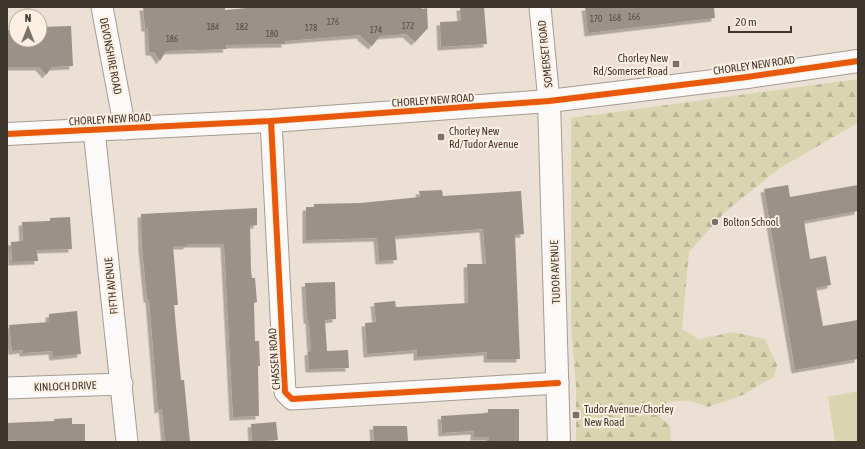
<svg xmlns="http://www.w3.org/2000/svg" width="865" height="449" viewBox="0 0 865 449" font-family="'Asap Condensed',sans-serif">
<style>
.green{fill:#d8d5b0}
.forest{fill:url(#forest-firs)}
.building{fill:#9a9188;filter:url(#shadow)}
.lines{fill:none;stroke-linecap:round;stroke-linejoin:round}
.minor-casing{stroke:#a49b92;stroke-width:23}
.major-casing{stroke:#a49b92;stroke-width:24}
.minor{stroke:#fcfaf9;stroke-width:21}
.major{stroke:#fcfaf9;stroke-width:22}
.cycleway-casing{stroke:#fdf0e2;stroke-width:8}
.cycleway{stroke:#e8590c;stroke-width:6}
.poi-dot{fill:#7b7267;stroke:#fdf0e2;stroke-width:1.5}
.labels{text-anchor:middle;stroke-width:4;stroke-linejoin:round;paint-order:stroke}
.number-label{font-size:9px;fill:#554d44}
.street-label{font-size:11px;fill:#3e362d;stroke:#fdf0e2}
.poi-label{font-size:11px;fill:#3e362d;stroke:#fdf0e2;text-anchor:start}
</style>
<defs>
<pattern id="forest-firs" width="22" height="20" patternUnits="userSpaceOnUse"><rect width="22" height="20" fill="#d8d5b0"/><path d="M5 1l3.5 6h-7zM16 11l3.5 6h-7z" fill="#bab798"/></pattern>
<filter id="shadow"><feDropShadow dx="-3.5" dy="3.5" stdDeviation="0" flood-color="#0004"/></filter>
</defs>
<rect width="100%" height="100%" fill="#ece0d4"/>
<path class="green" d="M858 391V442H835L828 397Z"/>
<path class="forest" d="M858 79V123L780 168 725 212 689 252 682 329 699 339 733 332 765 339 777 365 774 377 757 386 743 395 708 407C691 400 683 399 666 403L660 417 670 426 671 442H576V388L571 325V118Z"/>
<g class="building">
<path d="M143 7H225V10L258 7H422V9L427 8 428 28 415 42 406 34 380 36 372 46 361 37V35L285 41V44L226 45 227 49 166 51 160 61 154 52H149L148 28H145Z"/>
<path d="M460 7H484L487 44 441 47 440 22 461 21Z"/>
<path d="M585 7H714L715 18 588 33Z"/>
<path d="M71 26 73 66 52 67 46 75 39 67H7V30H16V40H40V27Z"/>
<path d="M788 185 790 197 858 185V211L804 221 810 259 826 256 831 285 816 288 823 326 858 320V359L795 370 764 189Z"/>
<path d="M442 190 443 196 521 191 524 234 515 235 520 359H487V352L417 357V350L367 354 365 323 376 322 374 303 395 301 396 307 468 303 467 264H486L483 229 395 236 397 260 379 261 377 238 306 240V207H314V204L361 203 420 197 419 191Z"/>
<path d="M257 208V225L250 226 251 270 252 278H255L257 302 254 303 255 341H259L260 366H258L259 416 233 417 224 244H187V246H173L178 305H174L181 380H184L190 442H165L162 409 158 410 149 299H147L142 247 141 214Z"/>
<path d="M70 217 72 249 37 250 38 261 12 262 11 242 23 241 22 222 50 221V218Z"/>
<path d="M335 282 336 319 325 320 327 351 348 350 349 368 309 369 308 352 311 351 309 320H307L305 283Z"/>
<path d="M77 311 81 354 53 357 52 351 23 353V350L12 351 9 325 49 322V314Z"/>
<path d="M488 409H519V442H489V437H474V431L442 433 441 416 488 413Z"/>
<path d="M72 418V424H85V442H15V440H7V423L54 421V419Z"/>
<path d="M276 422 278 440 252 442 251 424Z"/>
<path d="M373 426H407L408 442H374Z"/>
</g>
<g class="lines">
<g class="minor-casing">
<g id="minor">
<path d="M102 7 125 129"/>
<path d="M540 7 549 101"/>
<path d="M271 121 285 392 292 399 558 383"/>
<path d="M94 130 127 442"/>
<path d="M7 388 122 384"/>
</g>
</g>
<g class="major-casing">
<g id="major">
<path d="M549 101 559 442"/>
<path d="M7 134 271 121 549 101 747 77 858 61"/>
</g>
</g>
<use href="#minor" class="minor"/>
<use href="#major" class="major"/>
<g class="cycleway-casing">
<g id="cycleway">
<path d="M271 121 285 392 292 399 558 383"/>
<path d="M7 134 271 121 549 101 747 77 858 61"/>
</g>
</g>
<use href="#cycleway" class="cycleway"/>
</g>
<g class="poi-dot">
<rect x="672" y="60" width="8" height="8" rx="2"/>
<rect x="437" y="133" width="8" height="8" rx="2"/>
<circle cx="715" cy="222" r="4"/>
<rect x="572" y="411" width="8" height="8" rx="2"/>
</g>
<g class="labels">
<g class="number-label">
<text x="634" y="20">166</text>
<text x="615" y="21">168</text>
<text x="596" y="22">170</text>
<text x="333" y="25">176</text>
<text x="408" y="29">172</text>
<text x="213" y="30">184</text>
<text x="242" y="30">182</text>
<text x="311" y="31">178</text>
<text x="376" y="33">174</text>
<text x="272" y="37">180</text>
<text x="172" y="42">186</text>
</g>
<g class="street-label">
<text transform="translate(545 54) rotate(-96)" y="4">SOMERSET ROAD</text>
<text transform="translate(111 56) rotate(79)" y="4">DEVONSHIRE ROAD</text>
<text transform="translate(754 65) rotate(-8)" y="4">CHORLEY NEW ROAD</text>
<text transform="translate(433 100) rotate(-4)" y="4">CHORLEY NEW ROAD</text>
<text transform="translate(110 119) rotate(-3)" y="4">CHORLEY NEW ROAD</text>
<text transform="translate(555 272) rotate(-92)" y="4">TUDOR AVENUE</text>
<text transform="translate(111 286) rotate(-96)" y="4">FIFTH AVENUE</text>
<text transform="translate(274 359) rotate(-94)" y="4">CHASSEN ROAD</text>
<text transform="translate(65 386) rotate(-2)" y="4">KINLOCH DRIVE</text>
</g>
<g class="poi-label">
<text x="668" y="62" text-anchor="end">Chorley New<tspan x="668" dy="13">Rd/Somerset Road</tspan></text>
<text x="449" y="135">Chorley New<tspan x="449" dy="13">Rd/Tudor Avenue</tspan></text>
<text x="723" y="226">Bolton School</text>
<text x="584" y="413">Tudor Avenue/Chorley<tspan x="584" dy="13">New Road</tspan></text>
</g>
</g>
<rect width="865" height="449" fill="none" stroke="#3e362d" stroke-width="16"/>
<g transform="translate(28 28)"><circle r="19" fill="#fdf0e2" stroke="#b1a69a"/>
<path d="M0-3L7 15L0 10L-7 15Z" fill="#7b7267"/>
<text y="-6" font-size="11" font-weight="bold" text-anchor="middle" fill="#3e362d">N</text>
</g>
<path d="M729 26v6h62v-6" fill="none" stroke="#3e362d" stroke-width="2"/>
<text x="735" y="26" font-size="12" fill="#3e362d" stroke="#fdf0e2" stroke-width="3" paint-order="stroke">20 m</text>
</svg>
